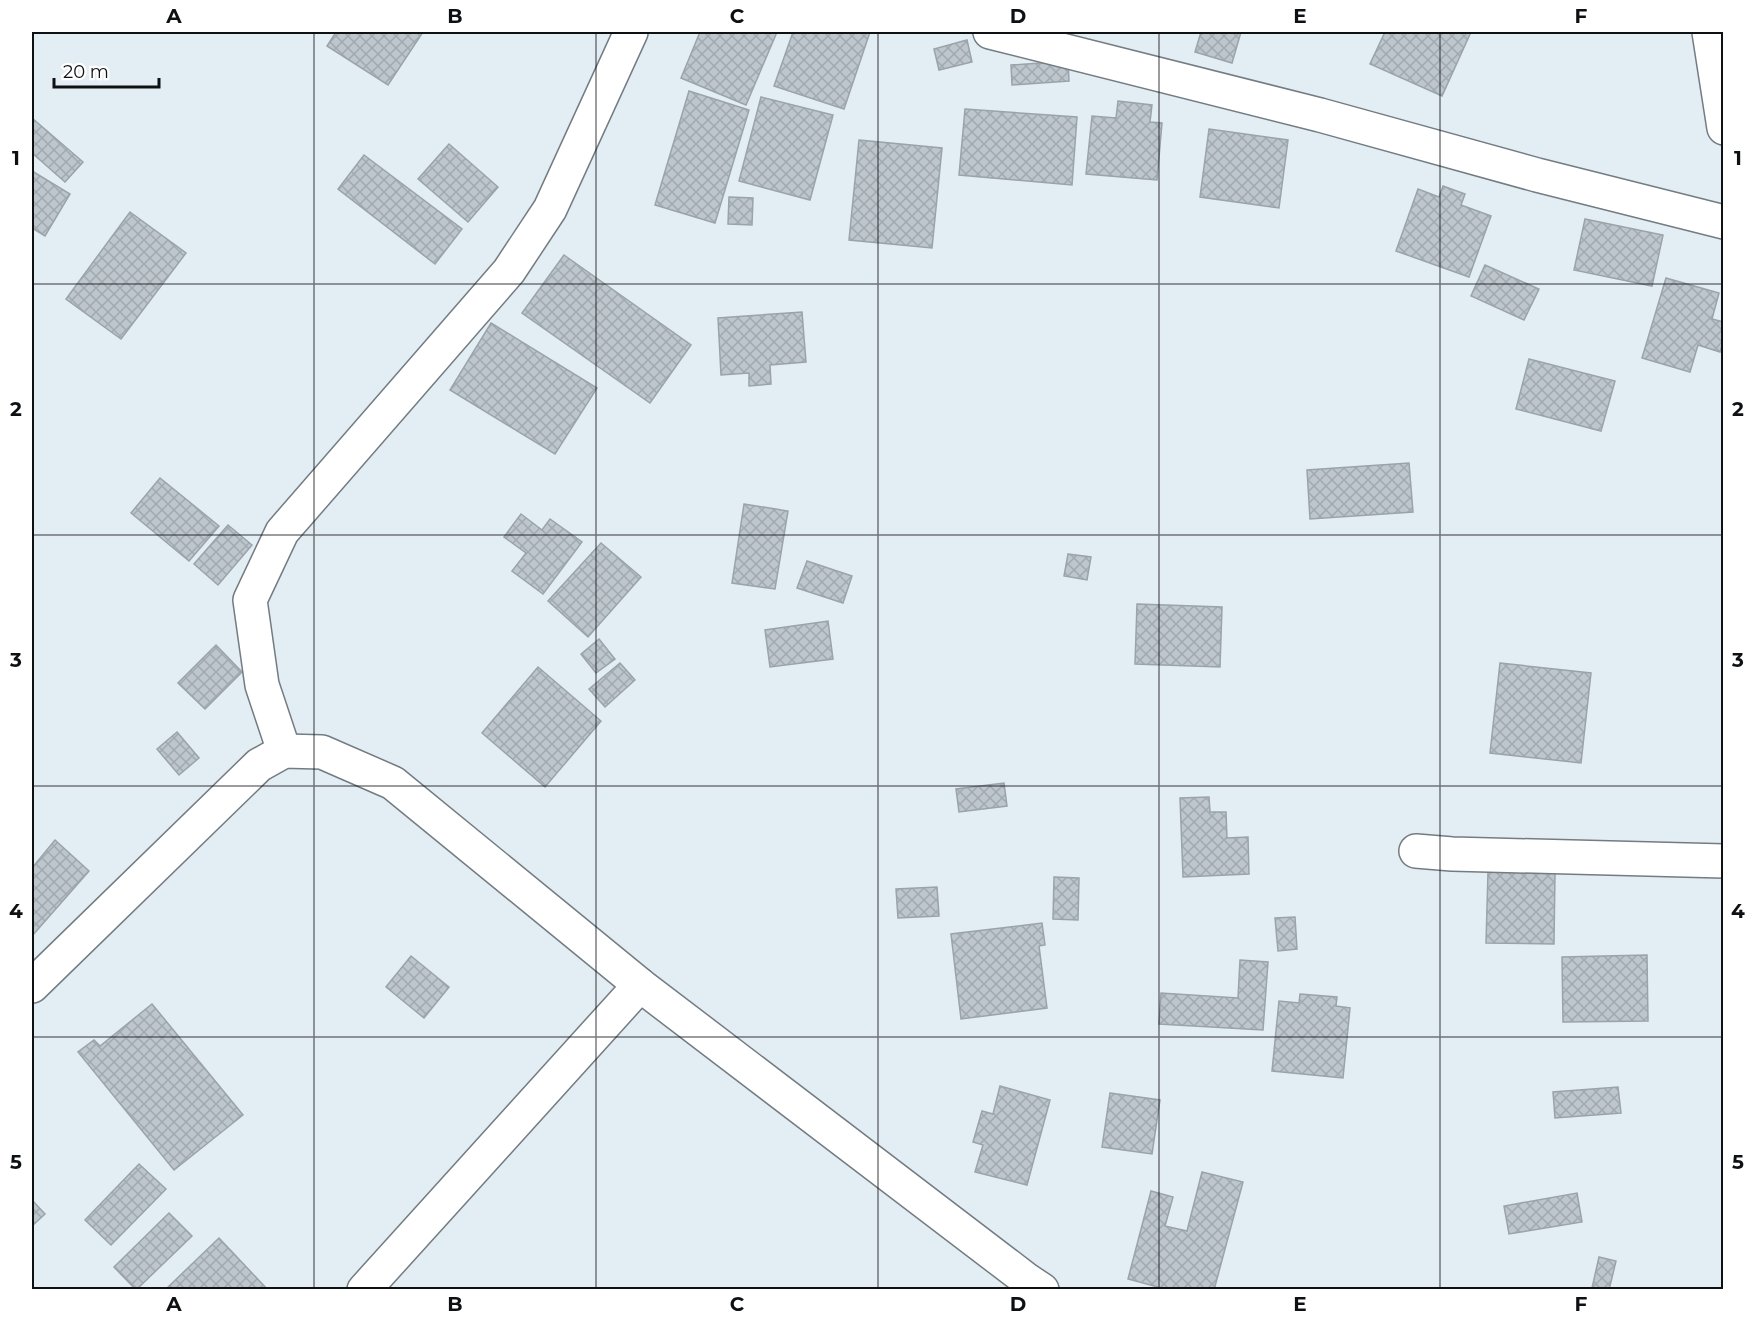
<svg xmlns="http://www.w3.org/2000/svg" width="1755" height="1321" viewBox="0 0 1755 1321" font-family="Montserrat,sans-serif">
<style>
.building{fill:url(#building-cross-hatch);stroke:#9aa3aa;stroke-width:1.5}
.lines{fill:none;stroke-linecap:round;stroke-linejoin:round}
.minor-casing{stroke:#737c82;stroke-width:36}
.minor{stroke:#fff;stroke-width:33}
.grid{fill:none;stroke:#0e1114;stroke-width:1.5;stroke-opacity:0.55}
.neatline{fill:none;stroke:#0e1114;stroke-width:2}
.grid-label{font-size:20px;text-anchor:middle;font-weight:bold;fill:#0e1114}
</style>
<defs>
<pattern id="building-cross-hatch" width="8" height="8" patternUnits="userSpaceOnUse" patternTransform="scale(1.5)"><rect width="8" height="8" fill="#bdc6cd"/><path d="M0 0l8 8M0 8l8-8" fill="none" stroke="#a1a9af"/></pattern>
</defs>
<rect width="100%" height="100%" fill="#e3edf4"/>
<g class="building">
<path d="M336 32H423L388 85 327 46Z"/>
<path d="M700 32H777L746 105 681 78Z"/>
<path d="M793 32H870L844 109 774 86Z"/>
<path d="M1201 32H1241L1232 63 1195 52Z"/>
<path d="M1385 32H1471L1442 96 1370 64Z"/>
<path d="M967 40 972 62 939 70 934 49Z"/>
<path d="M1068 61 1069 81 1012 85 1011 65Z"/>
<path d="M689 91 749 110 715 223 655 205Z"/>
<path d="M761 97 833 115 810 200 739 181Z"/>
<path d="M1118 101 1152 105 1150 122 1162 123 1157 180 1086 174 1092 116 1116 118Z"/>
<path d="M965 109 1077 117 1072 185 959 175Z"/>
<path d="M32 118 83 162 65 182 32 153Z"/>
<path d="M1209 129 1288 140 1279 208 1200 197Z"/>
<path d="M859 140 942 148 932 248 849 240Z"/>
<path d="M449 144 498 187 468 222 418 179Z"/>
<path d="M364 155 462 229 435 264 338 189Z"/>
<path d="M32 171 70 194 45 236 32 228Z"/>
<path d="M1443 186 1465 194 1461 205 1491 216 1469 277 1396 251 1418 189 1439 197Z"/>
<path d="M729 197 753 198 752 225 728 224Z"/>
<path d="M130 212 186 253 121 339 66 299Z"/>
<path d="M1585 219 1663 235 1652 286 1574 270Z"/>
<path d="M564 255 691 345 650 403 522 313Z"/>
<path d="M1485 265 1539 289 1524 320 1471 296Z"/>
<path d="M1666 278 1719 293 1712 319 1724 322V339L1720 352 1698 345 1690 372 1642 358Z"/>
<path d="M802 312 806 362 770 365 771 384 749 386V373L721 375 718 318Z"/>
<path d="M491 323 597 388 555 454 450 390Z"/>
<path d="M1529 359 1615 381 1601 431 1516 409Z"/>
<path d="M1409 463 1413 512 1310 519 1307 470Z"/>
<path d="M160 478 219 526 189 561 131 513Z"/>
<path d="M744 504 788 511 775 589 732 583Z"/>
<path d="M521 514 542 530 550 519 582 542 543 594 512 571 526 553 504 537Z"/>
<path d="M228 525 252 545 218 585 194 564Z"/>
<path d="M601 543 641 577 588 637 548 601Z"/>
<path d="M1068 554 1091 557 1087 580 1064 576Z"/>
<path d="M807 561 852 576 843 603 797 588Z"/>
<path d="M1137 604 1222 607 1220 667 1135 664Z"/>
<path d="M828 621 833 659 770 667 765 630Z"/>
<path d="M599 639 615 659 596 673 581 654Z"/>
<path d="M216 645 242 672 205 709 178 683Z"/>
<path d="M620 663 635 680 605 707 589 689Z"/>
<path d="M1500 663 1591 673 1581 763 1490 753Z"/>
<path d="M538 667 601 721 545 787 482 733Z"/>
<path d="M177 732 199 758 179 775 157 749Z"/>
<path d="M1004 783 1007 806 959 812 956 789Z"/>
<path d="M1209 797 1210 812H1226L1227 838 1248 837 1249 874 1183 877 1180 798Z"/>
<path d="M55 840 89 871 32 936V868Z"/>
<path d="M1488 872 1555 873 1554 944 1486 943Z"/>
<path d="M1054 877 1079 878 1078 920 1053 919Z"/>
<path d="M937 887 939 916 898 918 896 889Z"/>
<path d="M1295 917 1297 949 1278 951 1275 918Z"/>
<path d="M1042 923 1045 945 1039 946 1047 1008 961 1019 951 934Z"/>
<path d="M1647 955 1648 1021 1563 1022 1562 957Z"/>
<path d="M411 956 449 987 424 1018 386 987Z"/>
<path d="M1240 960 1268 962 1263 1030 1159 1024 1161 993 1238 998Z"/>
<path d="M1300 994 1337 997 1336 1006 1350 1008 1343 1078 1272 1071 1279 1001 1299 1003Z"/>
<path d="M152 1004 243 1115 174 1170 78 1052 94 1040 100 1046Z"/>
<path d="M1000 1086 1050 1100 1027 1185 975 1172 983 1145 973 1142 982 1111 993 1114Z"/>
<path d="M1618 1087 1621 1113 1555 1118 1553 1092Z"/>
<path d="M1110 1093 1160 1100 1152 1154 1102 1147Z"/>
<path d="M139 1164 166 1189 111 1245 85 1220Z"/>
<path d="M1202 1172 1243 1182 1214 1290H1169L1128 1279 1151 1191 1173 1197 1165 1226 1187 1231Z"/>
<path d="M1577 1193 1582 1222 1509 1234 1504 1206Z"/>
<path d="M32 1200 45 1214 32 1226Z"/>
<path d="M169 1213 192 1236 136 1290 114 1267Z"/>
<path d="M219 1238 268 1290H165Z"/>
<path d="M1599 1257 1616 1261 1609 1290 1592 1288Z"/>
</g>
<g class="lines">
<g class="minor-casing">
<g id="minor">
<path d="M990 32 1320 115 1537 175 1724 222"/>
<path d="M1709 32 1724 128"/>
<path d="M284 751 262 685 250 600 282 532 509 271 550 209 631 32"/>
<path d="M1416 851 1452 854 1724 861"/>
<path d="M32 986 259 765 284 751 322 752 393 783 640 985 1027 1280 1042 1290"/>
<path d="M364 1290 640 985"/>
</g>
</g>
<use href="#minor" class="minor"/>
</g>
<path class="grid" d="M314 32V1290M596 32V1290M878 32V1290M1159 32V1290M1440 32V1290M32 284H1724M32 535H1724M32 786H1724M32 1037H1724"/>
<rect width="1755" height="1321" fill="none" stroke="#ffffff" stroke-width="66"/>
<path d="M54 78v9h105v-9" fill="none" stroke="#0e1114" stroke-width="3"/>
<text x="63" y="78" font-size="18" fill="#0e1114" stroke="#ffffff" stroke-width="4.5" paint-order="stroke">20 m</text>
<rect x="33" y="33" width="1689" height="1255" class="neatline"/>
<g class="grid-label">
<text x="174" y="23">A</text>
<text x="455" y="23">B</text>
<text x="737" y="23">C</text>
<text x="1018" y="23">D</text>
<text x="1300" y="23">E</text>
<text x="1581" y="23">F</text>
<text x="16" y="165">1</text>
<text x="1738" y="165">1</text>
<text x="16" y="416">2</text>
<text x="1738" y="416">2</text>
<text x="16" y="667">3</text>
<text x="1738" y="667">3</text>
<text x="16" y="918">4</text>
<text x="1738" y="918">4</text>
<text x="16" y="1169">5</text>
<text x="1738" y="1169">5</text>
<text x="174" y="1311">A</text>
<text x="455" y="1311">B</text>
<text x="737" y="1311">C</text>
<text x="1018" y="1311">D</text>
<text x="1300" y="1311">E</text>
<text x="1581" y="1311">F</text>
</g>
</svg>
